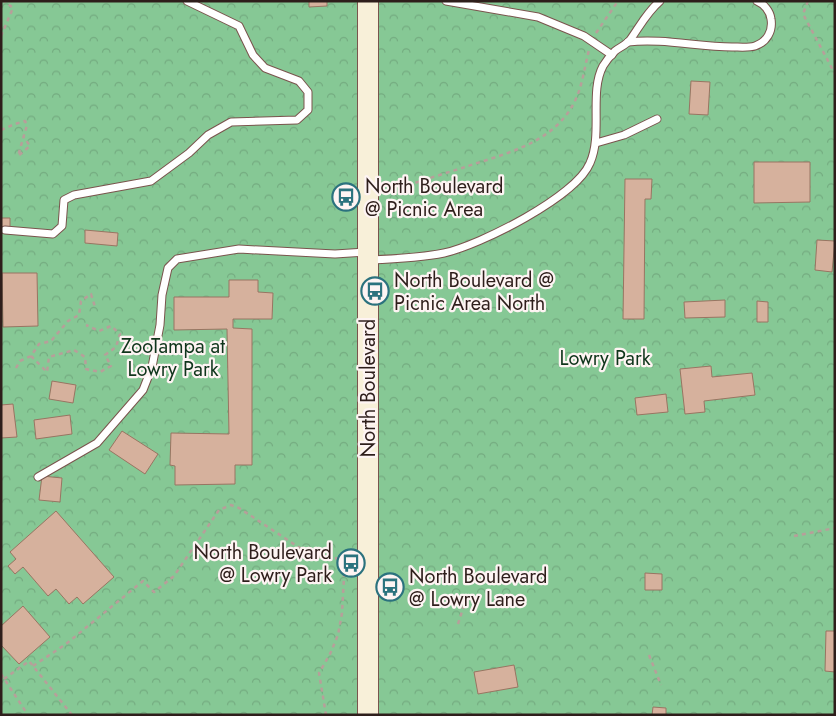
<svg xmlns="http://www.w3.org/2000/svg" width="836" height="716" viewBox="0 0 836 716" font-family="Jost,sans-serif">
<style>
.park{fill:url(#park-crowns)}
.building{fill:#d6b19d;stroke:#987562}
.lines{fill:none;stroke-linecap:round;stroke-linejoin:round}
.lane-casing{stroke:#7a544d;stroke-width:9}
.secondary-casing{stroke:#7a544d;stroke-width:22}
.path{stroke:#b79f9a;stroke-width:2.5;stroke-dasharray:4 4;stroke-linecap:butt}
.lane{stroke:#fff;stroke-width:7}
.secondary{stroke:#f8f0d9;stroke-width:20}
.labels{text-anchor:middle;stroke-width:4.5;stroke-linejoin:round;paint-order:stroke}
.poi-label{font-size:20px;fill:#2e1e1b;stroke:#fef4f3;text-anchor:start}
.park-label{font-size:20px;fill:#0f351b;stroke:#fef4f3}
.street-label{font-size:20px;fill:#2e1e1b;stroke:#fef4f3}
</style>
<defs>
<pattern id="park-crowns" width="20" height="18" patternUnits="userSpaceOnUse" patternTransform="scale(1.25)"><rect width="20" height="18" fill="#86c895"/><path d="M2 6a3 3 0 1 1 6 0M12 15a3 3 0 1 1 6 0" fill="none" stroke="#74ab80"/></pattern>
</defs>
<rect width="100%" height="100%" fill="#fee2dd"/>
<g class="park">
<rect x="1" y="1" width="360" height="714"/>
<path d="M375 1H835V715H373Z"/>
</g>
<g class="building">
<path d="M309 1H327V6L309 7Z"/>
<path d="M691 81 710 82 708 115 689 114Z"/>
<path d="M754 162H810V202L754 203Z"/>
<path d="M625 179H652L651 199H645L644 319H623Z"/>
<path d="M1 218H10V228L1 227Z"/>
<path d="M85 230 118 233 117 246 85 243Z"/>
<path d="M817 240 835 241 832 272 815 270Z"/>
<path d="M2 273H37L38 326 3 327Z"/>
<path d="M229 280H258V292L273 293 272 319H233V328L252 329V465H235V484L175 485V466L170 465 171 433 229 434 227 329 174 330V297H229Z"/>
<path d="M725 300V317L685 318 684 302Z"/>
<path d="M757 301 768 302V322H757Z"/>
<path d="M711 366 712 377 752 373 755 395 704 401 705 412 685 414 680 369Z"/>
<path d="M52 381 76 385 73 403 49 399Z"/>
<path d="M666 394 668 412 637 415 635 398Z"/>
<path d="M13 404 17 437 1 438V405Z"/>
<path d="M70 415 72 434 36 439 34 420Z"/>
<path d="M122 431 158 454 145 474 109 450Z"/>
<path d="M42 476 62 478 60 502 39 500Z"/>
<path d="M56 511 114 577 83 604 77 597 69 604 56 589 48 596 23 567 15 574 8 566 16 559 10 552Z"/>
<path d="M645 573 662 574V590H645Z"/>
<path d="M23 606 50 637 19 664 1 645V626Z"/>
<path d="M826 631H835V672L825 671Z"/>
<path d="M514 665 518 687 478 694 474 672Z"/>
<path d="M653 707 666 708V715H652Z"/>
</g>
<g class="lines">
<g class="lane-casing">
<g id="lane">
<path d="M446 1 538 17 584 36 612 55"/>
<path d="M628 42C663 38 698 47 732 47 739 47 749 48 755 46 767 42 773 31 771 19 770 11 764 4 757 1"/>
<path d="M596 143 624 135 657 119"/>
<path d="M5 230 53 234 62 226 64 200 74 195 151 181 189 153 208 135 231 122 297 120 308 110V92L299 81 265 68 253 55 239 26 187 1"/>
<path d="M369 260C394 259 420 258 444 253 480 245 576 197 590 163 603 134 589 92 603 66 606 61 611 55 615 51 620 47 626 45 630 40 640 26 647 12 660 1"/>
<path d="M38 477 97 443 143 390 152 367 160 325 162 295 168 268 177 259 239 249 335 254 366 252"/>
</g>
</g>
<g class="secondary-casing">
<path id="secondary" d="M368 1V715"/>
</g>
<g class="path">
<path d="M808 1 803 14 835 74"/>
<path d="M596 33 618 1"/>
<path d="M1 36 13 8 4 1"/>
<path d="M1 130 15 124 25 121 27 125 18 156 30 146 23 136"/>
<path d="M385 193C411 184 436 176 462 168 500 155 549 145 571 108 582 91 584 69 589 50"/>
<path d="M31 356 47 372 49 357 74 350 85 357 86 369 100 372 111 366 105 355 116 347 120 334 111 326 99 331 86 325"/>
<path d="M16 368 20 361 31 356 39 344 51 341 68 321 79 315 81 301 91 294 95 307"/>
<path d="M794 536 835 528"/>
<path d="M458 624 467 596"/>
<path d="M649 655 661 685"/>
<path d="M33 666 66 644 143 581 154 592 174 576 219 510 231 505 239 508 309 554 317 557 345 559 342 613 338 635 330 654 319 673 326 715"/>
<path d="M1 674 28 715"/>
<path d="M4 679 29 661 72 715"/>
</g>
<use href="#lane" class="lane"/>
<use href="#secondary" class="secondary"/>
</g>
<defs>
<g id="bus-ring" transform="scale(1.4375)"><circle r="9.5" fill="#fef4f3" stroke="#2b727e" stroke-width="1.5"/><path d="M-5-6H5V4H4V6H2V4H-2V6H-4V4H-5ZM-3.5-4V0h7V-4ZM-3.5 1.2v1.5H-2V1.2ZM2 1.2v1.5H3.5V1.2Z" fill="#2b727e"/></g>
</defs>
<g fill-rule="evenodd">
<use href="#bus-ring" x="346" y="197"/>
<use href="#bus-ring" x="375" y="291"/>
<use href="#bus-ring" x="351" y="563"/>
<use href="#bus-ring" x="390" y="587"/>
</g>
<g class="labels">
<g class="poi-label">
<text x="365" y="193">North Boulevard<tspan x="365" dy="23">@ Picnic Area</tspan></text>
<text x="394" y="287">North Boulevard @<tspan x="394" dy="23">Picnic Area North</tspan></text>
<text x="332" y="559" text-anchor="end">North Boulevard<tspan x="332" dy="23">@ Lowry Park</tspan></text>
<text x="409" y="583">North Boulevard<tspan x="409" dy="23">@ Lowry Lane</tspan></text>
</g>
<g class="park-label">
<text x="173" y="353">ZooTampa at<tspan x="173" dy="23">Lowry Park</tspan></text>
<text x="605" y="365">Lowry Park</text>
</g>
<g class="street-label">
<text transform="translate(368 388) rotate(-90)" y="7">North Boulevard</text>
</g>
</g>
<rect width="836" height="716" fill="none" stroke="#2e1e1b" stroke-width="5"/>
</svg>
